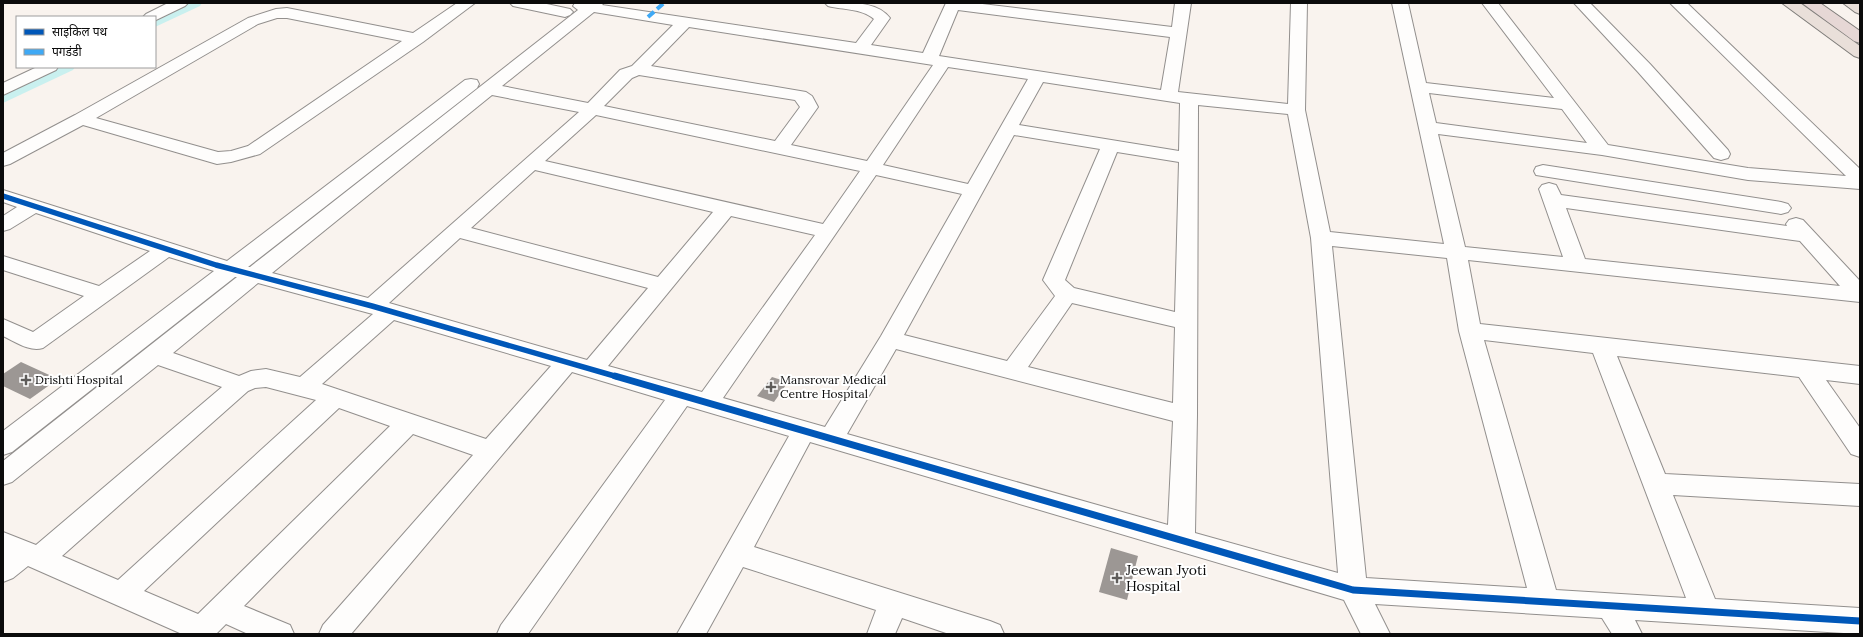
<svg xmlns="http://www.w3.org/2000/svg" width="1863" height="637" viewBox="0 0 1863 637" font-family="Lora,'Noto Sans Devanagari',serif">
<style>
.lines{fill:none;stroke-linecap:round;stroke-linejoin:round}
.canal{fill:#c9f0ef;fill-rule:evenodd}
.building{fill:#9c9794}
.minor-casing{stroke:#928f8d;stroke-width:2}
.major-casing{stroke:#7f7d7a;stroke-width:2}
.highway-casing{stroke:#7f7d7a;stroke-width:2}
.minor{fill:#fefdfc;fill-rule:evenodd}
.major{fill:#e9dfd9;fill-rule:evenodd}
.highway{fill:#e6d7d5;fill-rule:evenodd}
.quiet{stroke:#3fa9f5;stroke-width:4;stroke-dasharray:8 4;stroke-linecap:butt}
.cycleway-far1-casing{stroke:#fff;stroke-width:8}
.cycleway-casing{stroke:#fff;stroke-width:10}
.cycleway-far1{stroke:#0057b8;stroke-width:5.5}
.cycleway{stroke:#0057b8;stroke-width:7}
.poi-dot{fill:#5e5c5a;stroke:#fff;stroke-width:1.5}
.labels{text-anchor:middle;stroke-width:4;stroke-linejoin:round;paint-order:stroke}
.poi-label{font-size:12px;fill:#0b0b0b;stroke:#fff;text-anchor:start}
.near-poi-label{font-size:14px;fill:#0b0b0b;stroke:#fff;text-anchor:start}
</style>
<rect width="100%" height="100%" fill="#f9f3ee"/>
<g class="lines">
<g class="canal">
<path d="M184 3H202L200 6 155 27V17Z"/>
<path d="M54 67H75L73 70 3 103V92Z"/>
</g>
</g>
<g class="building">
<path d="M21 362 58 379 30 399 3 386V374Z"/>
<path d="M772 377 788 382 774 402 757 396Z"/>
<path d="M1111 548 1138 556 1127 600 1099 592Z"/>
</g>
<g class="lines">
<g class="minor-casing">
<g id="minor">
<path d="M168 3H188L185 6 156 20 155 21V17H143L146 14Z"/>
<path d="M457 3H475L423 42 260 154 231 162 217 164 83 125 10 164 3 166V153L75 115 248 18 276 9 287 8 413 33ZM277 18H287L402 41 248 146 231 151 218 152 96 118 258 24Z"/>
<path d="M510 3H542L570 9 573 12 570 15 565 17 513 6Z"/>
<path d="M575 3H604L602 5 856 43 874 19C861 8 843 10 828 6L825 3C847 3 876 0 890 18L871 45 923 53 946 3H974L1172 27 1175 3H1191L1178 92 1288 104 1291 3H1307L1305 110 1330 232 1444 244 1392 3H1408L1426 83 1554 98 1482 3H1498L1608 145 1748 168 1846 176 1670 3H1687L1860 169V189L1748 180 1602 155 1438 134 1465 247 1563 257 1539 189 1542 185 1549 183 1556 185 1561 195 1787 226 1786 224 1789 220 1796 218 1803 220 1860 281V302L1468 260 1480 324 1860 366V384L1826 380 1860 428V457L1851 454 1799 377 1617 356 1665 474 1860 484V506L1673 495 1715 599 1860 608V634L1635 620 1642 634H1612L1602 618 1375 604 1390 634H1361L1344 600 810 442 754 547 990 621 1000 625 1004 634H949L902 618 895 634H867L876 610 743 567 706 634H677L789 436 687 406 528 634H497L501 625 665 400 572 372 351 634H319L323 625 473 455 413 434 244 606 290 625 294 634H248L226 624 216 634H182L28 566 13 578 3 582V532L36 545 222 387 158 365 12 482 3 485V461L237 277H235L12 452 3 455V431L214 271 169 257 43 348C29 352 16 342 3 336V319L33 332 84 296 3 270V256L99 286 150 251 36 213 10 229 3 231V216L17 207 3 202V190L227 261 465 80 471 79 477 80 479 84 477 88 248 267H250L578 10 573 6ZM958 10 1170 37 1161 90 939 56ZM594 12 673 25 632 66 620 70 588 103 502 86ZM689 27 933 65 867 161 791 145 818 107 812 96 806 92 651 66ZM948 67 1028 79 968 184 883 165ZM639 75 795 100 800 107 775 141 604 106 632 78ZM1043 82 1180 103 1179 151 1019 125ZM1429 93 1562 109 1587 143 1436 123ZM492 95 579 112 368 298 272 273ZM1198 105 1288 114 1311 238 1338 573 1195 533 1197 415ZM596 115 860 171 823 224 545 161ZM1014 135 1100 149 1043 280 1055 296 1007 361 904 335ZM1117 152 1179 162 1175 312 1074 288 1065 280ZM535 170 713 212 658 277 471 228ZM876 175 962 194 881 336 825 427 723 398ZM1566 208 1800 241 1840 286 1585 259ZM731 216 815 235 702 392 608 366ZM460 238 648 288 587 360 389 303ZM1332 246 1447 258 1459 331 1527 588 1366 578ZM258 283 369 313 373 314 300 377 266 369 251 371 239 376 173 353ZM1072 303 1175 327 1173 403 1028 367ZM394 320 551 366 486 439 322 384ZM1484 340 1593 353 1686 598 1556 590ZM896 349 1173 421 1168 525 847 434ZM266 387 316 400 118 580 62 556 248 391 255 388ZM339 408 390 426 198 614 144 591Z"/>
<path d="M1574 3H1590L1650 64 1728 150 1730 154 1728 158 1721 160 1714 158 1638 72Z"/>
<path d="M37 67H58L56 70 3 95V83Z"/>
<path d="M1543 165 1781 202 1788 204 1791 208 1788 212 1781 214 1536 175 1534 171 1536 167Z"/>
</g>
</g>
<g class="major-casing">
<g id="major">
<path d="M1782 3H1800L1860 46V58L1854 56Z"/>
<path d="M1843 3H1860V14L1855 12Z"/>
</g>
</g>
<g class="highway-casing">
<path id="highway" d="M1802 3H1820L1860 31V43L1854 41Z"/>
</g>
<use href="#minor" class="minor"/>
<use href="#major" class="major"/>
<use href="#highway" class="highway"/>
<path class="quiet" d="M648 17 664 3"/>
<g class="cycleway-far1-casing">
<path id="cycleway-far1" d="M3 196 216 265 372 306 618 377"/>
</g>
<g class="cycleway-casing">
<path id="cycleway" d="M615 376 1353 590 1860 621"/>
</g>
<use href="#cycleway-far1" class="cycleway-far1"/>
<use href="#cycleway" class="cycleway"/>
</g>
<g class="poi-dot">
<path d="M24 374h4v4h4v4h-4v4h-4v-4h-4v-4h4z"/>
<path d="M769 381h4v4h4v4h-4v4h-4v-4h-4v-4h4z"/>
<path d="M1115 572h4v4h4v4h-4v4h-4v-4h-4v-4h4z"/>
</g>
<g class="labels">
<g class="poi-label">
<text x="35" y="384">Drishti Hospital</text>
<text x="780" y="384">Mansrovar Medical<tspan x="780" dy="14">Centre Hospital</tspan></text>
</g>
<g class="near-poi-label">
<text x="1126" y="575">Jeewan Jyoti<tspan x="1126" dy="16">Hospital</tspan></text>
</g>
</g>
<rect width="1863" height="637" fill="none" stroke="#0b0b0b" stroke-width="8"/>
<rect x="16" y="16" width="140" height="52" fill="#ffffff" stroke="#9d9d9d"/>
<rect x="24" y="29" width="20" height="6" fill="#0057b8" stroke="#9d9d9d"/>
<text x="52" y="36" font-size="12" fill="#0b0b0b">साइकिल पथ</text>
<rect x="24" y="49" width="20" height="6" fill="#3fa9f5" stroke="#9d9d9d"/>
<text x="52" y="56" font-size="12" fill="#0b0b0b">पगडंडी</text>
</svg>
